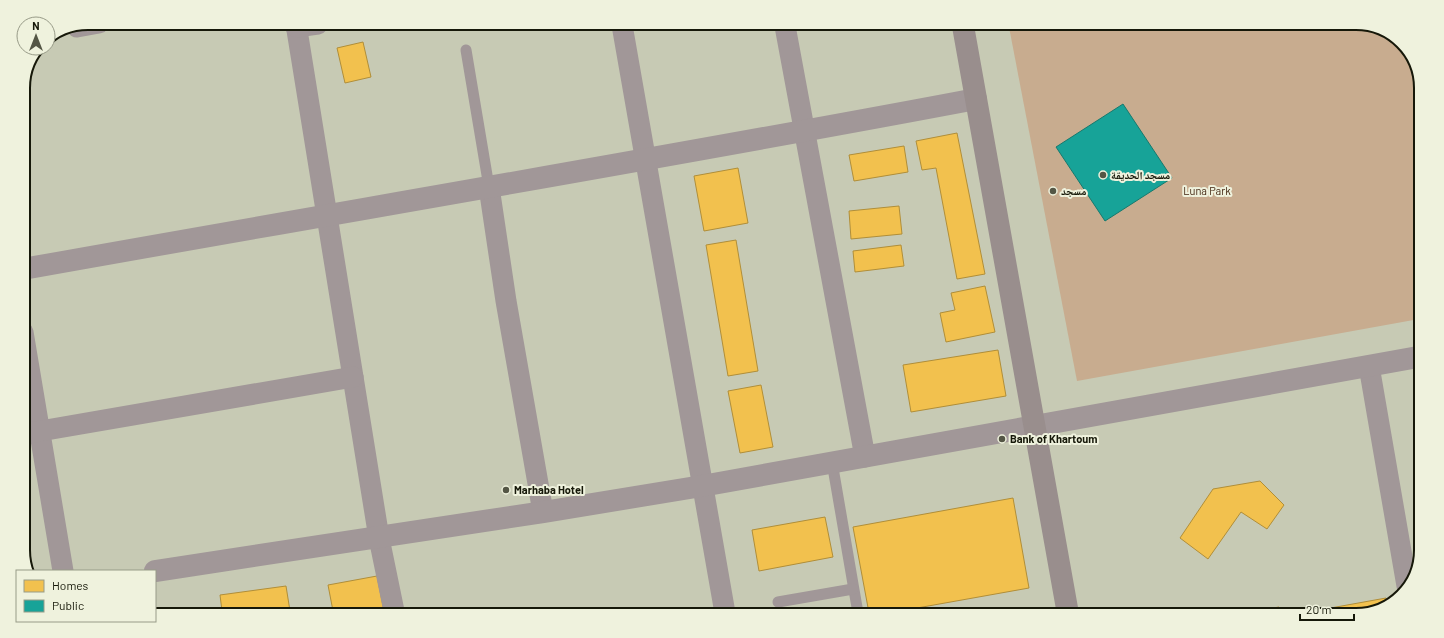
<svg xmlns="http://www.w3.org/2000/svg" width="1444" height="638" viewBox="0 0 1444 638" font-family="Barlow,'Noto Naskh Arabic',sans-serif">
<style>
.green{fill:#c8ac8f}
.homes{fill:#f2c14e;stroke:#b08e39}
.public{fill:#17a398;stroke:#17796d}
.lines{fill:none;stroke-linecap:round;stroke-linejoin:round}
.service{stroke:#a19798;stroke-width:11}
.minor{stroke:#a19798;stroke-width:21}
.tertiary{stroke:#a19798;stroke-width:22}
.primary{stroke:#998e8d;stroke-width:22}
.poi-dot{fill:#545645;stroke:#eff2dd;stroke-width:1.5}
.labels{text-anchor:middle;stroke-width:4;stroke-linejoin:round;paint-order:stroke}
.poi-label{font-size:11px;font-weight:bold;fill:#161809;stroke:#eff2dd;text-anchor:start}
.park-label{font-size:11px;fill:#412410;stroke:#eff2dd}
.rim{fill:none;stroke:#161809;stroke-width:2}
</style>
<rect width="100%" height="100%" fill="#c7cab4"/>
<path class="green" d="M1009 27 1381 28 1410 52 1421 84 1419 319 1077 381Z"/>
<g class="homes">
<path d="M363 42 371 77 345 83 337 48Z"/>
<path d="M957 133 985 274 957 279 936 168 922 170 916 141Z"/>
<path d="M904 146 908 172 854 181 849 155Z"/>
<path d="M738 168 748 223 704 231 694 176Z"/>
<path d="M899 206 902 234 851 239 849 211Z"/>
<path d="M736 240 758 371 728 376 706 245Z"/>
<path d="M901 245 904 266 855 272 853 251Z"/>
<path d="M985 286 995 332 946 342 940 313 955 310 951 293Z"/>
<path d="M998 350 1006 396 911 412 903 365Z"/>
<path d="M761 385 773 447 740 453 728 391Z"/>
<path d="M1260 481 1284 505 1267 529 1241 512 1208 559 1180 538 1213 489Z"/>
<path d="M1013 498 1029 588 889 613H869L853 527Z"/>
<path d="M825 517 833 557 759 571 752 530Z"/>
<path d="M377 576 384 611H333L328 585Z"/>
<path d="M286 586 290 611H222L220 595Z"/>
<path d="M1386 598 1387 606 1356 615H1315L1314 611Z"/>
<path d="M1279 607 1281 615H1233Z"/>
<path d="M717 610V613L697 612Z"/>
</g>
<path class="public" d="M1123 104 1172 178 1105 221 1056 147Z"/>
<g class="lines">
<g class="service">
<path d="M466 50 489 187"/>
<path d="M832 462 858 613"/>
<path d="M778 602 853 589"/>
</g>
<g class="minor">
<path d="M296 24 379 538 394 611"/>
<path d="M622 25 725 613"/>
<path d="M785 26 865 457"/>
<path d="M77 27 99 23"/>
<path d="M296 27 318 24"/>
<path d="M489 187 506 301 543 512"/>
<path d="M23 332 63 571"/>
<path d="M1369 366 1407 586"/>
<path d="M23 434 353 377"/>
</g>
<g class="tertiary">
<path d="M23 269C341 212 659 159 976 99"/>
<path d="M155 571 543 512 702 486 1418 357"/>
</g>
<path class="primary" d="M963 26 1068 614"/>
</g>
<g class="poi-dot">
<circle cx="1103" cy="175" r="4"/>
<circle cx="1053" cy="191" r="4"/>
<circle cx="1002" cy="439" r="4"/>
<circle cx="506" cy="490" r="4"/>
</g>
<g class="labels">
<g class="poi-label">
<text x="1111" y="179">مسجد الحديقة</text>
<text x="1061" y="195">مسجد</text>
<text x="1010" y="443">Bank of Khartoum</text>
<text x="514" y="494">Marhaba Hotel</text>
</g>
<g class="park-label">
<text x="1207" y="195">Luna Park</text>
</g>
</g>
<path d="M0 0H1444V638H0ZM88 30H1356A58 58 0 0 1 1414 88V550A58 58 0 0 1 1356 608H88A58 58 0 0 1 30 550V88A58 58 0 0 1 88 30Z" fill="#eff2dd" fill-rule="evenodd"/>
<path class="rim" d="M88 30H1356A58 58 0 0 1 1414 88V550A58 58 0 0 1 1356 608H88A58 58 0 0 1 30 550V88A58 58 0 0 1 88 30Z"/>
<rect x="16" y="570" width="140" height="52" fill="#eff2dd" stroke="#989b88"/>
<rect x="24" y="580" width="20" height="12" fill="#f2c14e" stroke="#989b88"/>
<text x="52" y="590" font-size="12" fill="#161809">Homes</text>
<rect x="24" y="600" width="20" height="12" fill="#17a398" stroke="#989b88"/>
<text x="52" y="610" font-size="12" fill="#161809">Public</text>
<g transform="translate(36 36)"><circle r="19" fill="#eff2dd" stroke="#989b88"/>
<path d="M0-3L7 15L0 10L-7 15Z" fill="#545645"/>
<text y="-6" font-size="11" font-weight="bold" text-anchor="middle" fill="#161809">N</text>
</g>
<path d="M1300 614v6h54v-6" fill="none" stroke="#161809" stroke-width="2"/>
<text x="1306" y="614" font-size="12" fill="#161809" stroke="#eff2dd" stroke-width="3" paint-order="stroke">20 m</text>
</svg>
